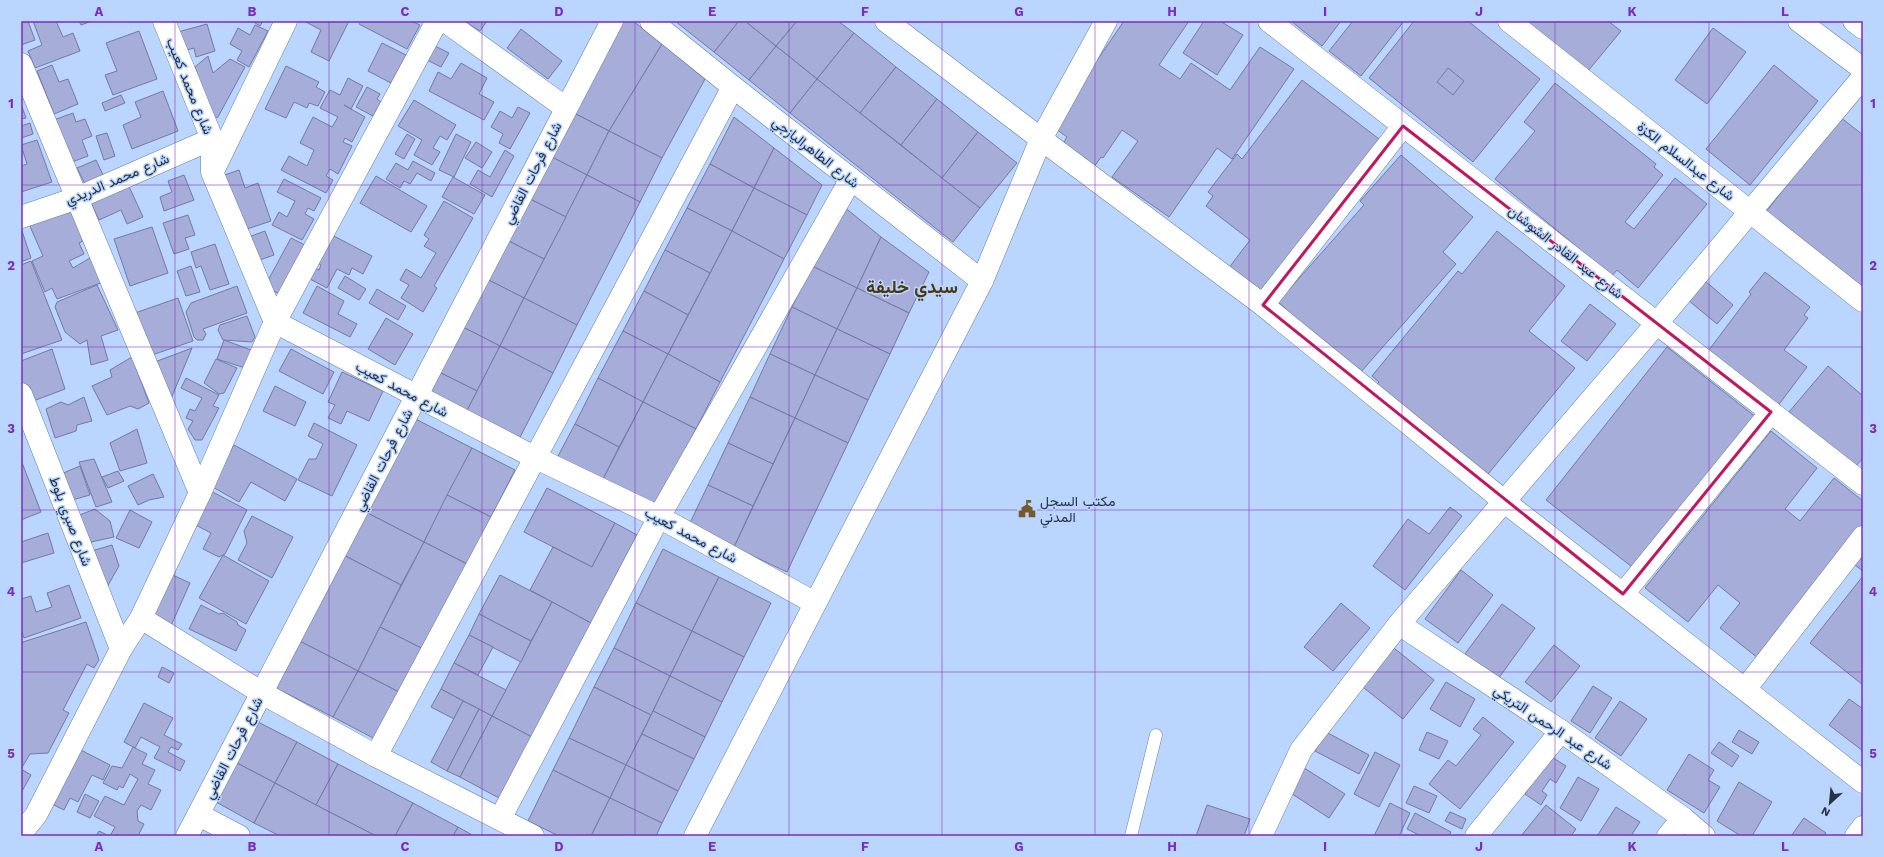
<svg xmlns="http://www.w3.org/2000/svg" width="1884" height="857" viewBox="0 0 1884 857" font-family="'Work Sans',Vazirmatn,sans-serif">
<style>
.building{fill:#a7add9;stroke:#7479a3}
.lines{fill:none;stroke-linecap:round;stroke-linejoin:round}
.lane-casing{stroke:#667fa4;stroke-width:13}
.street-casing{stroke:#667fa4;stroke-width:23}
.secondary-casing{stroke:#667fa4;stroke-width:23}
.lane{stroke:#fff;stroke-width:12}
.street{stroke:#fff;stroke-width:22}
.secondary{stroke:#fff;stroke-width:22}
.marked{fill:none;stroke:#c2185b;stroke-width:3;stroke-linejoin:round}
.grid{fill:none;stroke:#7b2cbf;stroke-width:1;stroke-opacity:0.55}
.labels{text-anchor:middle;stroke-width:3;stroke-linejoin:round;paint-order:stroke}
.street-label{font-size:14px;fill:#273242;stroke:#bad5fe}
.poi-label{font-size:14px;fill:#273242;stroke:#bad5fe;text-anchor:start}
.district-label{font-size:18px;font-weight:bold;fill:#4c3712;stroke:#bad5fe}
.neatline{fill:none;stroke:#7b2cbf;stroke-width:1.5}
.grid-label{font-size:13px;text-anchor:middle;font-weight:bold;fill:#7b2cbf}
</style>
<rect width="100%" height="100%" fill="#bad5fe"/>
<g class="building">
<path d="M28 21 35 40 21 45V23Z"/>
<path d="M33 21H56L63 37 73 33 80 51 35 68 28 51 42 45Z"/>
<path d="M79 21H92L81 25Z"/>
<path d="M252 21H263L260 26Z"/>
<path d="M304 21H349L329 61 311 52 321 30Z"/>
<path d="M361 21H411L420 25 407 49 359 24Z"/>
<path d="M464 21H487L480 31Z"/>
<path d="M616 21H633L662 44 609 131 564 108Z"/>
<path d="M675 21H739L714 52Z"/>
<path d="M739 21H745L776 46 749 80 714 52Z"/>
<path d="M745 21H797L776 46Z"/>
<path d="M797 21H838L854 33 817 79 776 46Z"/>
<path d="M1124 21H1189L1159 65 1180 79 1191 63 1230 90 1260 47 1294 69 1232 159 1217 148 1169 217 1112 177 1138 141 1122 130 1103 158 1101 157 1094 167 1062 145 1067 137 1052 126Z"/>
<path d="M1204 21H1220L1243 35 1217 75 1183 53Z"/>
<path d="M1291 21H1341L1322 46Z"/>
<path d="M1353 21H1404L1361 76 1329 51Z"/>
<path d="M1414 21H1468L1540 79 1473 162 1369 78Z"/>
<path d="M1525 21H1608L1621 31 1588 71Z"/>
<path d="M207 24 215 51 196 57 194 48 183 51 178 32Z"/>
<path d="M255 25 268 31 249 67 237 60 242 51 230 44 238 28 250 35Z"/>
<path d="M1713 28 1746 52 1707 104 1675 80Z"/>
<path d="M521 29 562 61 548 79 507 48Z"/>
<path d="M139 31 157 79 113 95 105 75 117 71 106 43Z"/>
<path d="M854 33 896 67 860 113 817 79Z"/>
<path d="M382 43 406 55 391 83 368 71Z"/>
<path d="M662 44 705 79 662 158 609 131Z"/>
<path d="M435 46 449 53 441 67 427 60Z"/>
<path d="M776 46 817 79 790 113 749 80Z"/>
<path d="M208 56 213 73 230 59 245 67 218 117 211 120 195 67Z"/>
<path d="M461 63 487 78 479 94 494 102 484 120 429 91 438 72 451 79Z"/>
<path d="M52 65 59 82 68 79 78 104 54 114 37 71Z"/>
<path d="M1774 65 1818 101 1750 185 1706 149Z"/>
<path d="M286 66 319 82 316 87 325 92 318 106 309 103 307 108 294 102 286 118 265 109Z"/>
<path d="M896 67 937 99 901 145 860 113Z"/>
<path d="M1448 68 1464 81 1453 95 1437 82Z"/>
<path d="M348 78 363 86 351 109 344 105 365 117 352 142 345 138 343 142 352 146 338 174 330 169 326 176 333 180 326 193 281 170 289 156 307 166 314 150 300 143 313 117 332 127 338 117 320 108 330 90 340 95Z"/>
<path d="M817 79 980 208 953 242 790 113Z"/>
<path d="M1302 80 1379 139 1261 295 1228 269 1250 240 1206 206 1213 196 1208 192 1237 154 1242 159Z"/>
<path d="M1555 83 1656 164 1654 167 1663 175 1625 222 1634 229 1675 178 1707 204 1638 288 1617 270 1612 276 1495 179 1535 131 1524 122Z"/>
<path d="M367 87 380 94 377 99 381 102 373 116 356 107Z"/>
<path d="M163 91 178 131 132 149 123 125 141 117 135 102Z"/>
<path d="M121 95 125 103 105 111 102 103Z"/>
<path d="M937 99 978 132 942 178 901 145Z"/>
<path d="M414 100 456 125 447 140 440 136 433 148 440 152 432 165 414 155 422 140 398 126Z"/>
<path d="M21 104 26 118 21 119Z"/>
<path d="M518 107 530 113 510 149 499 143 503 134 491 127 500 111 512 118Z"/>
<path d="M564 108 609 131 587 175 542 152Z"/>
<path d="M73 113 76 122 85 119 92 136 82 140 88 156 64 165 48 122Z"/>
<path d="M734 117 774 148 754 188 710 164Z"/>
<path d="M1840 117 1863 135V287L1766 212Z"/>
<path d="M30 123 33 134 21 138V126Z"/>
<path d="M609 131 662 158 640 202 587 175Z"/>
<path d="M978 132 1017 163 980 208 942 178Z"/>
<path d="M107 133 115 156 104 160 96 136Z"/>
<path d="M407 134 415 139 404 159 395 154Z"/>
<path d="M456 134 471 142 454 177 439 170Z"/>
<path d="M37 140 52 182 21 192V166L27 164 21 145Z"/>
<path d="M476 142 492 152 482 168 465 158Z"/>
<path d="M774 148 822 185 807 215 754 188Z"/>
<path d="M505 150 514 156 492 197 470 184 478 170 490 177Z"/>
<path d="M542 152 587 175 566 217 520 194Z"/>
<path d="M1401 155 1473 217 1443 252 1456 264 1360 373 1281 314 1286 309 1278 302 1364 205 1360 201Z"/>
<path d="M96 160 105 179 87 188 77 168Z"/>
<path d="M413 161 435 173 431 181 417 173 410 184 404 181 400 188 386 179 396 163 408 170Z"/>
<path d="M710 164 754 188 732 231 687 208Z"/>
<path d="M239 170 245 188 258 183 271 221 241 231 222 176Z"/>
<path d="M184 175 194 200 164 211 160 197 172 192 168 181Z"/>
<path d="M587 175 640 202 577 325 524 298Z"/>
<path d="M376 176 427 206 411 232 360 203Z"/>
<path d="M453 177 485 195 474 214 442 197Z"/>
<path d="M284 179 321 198 314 211 308 208 305 214 314 219 302 240 272 225 279 212 287 217 295 201 277 192Z"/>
<path d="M127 182 143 217 127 224 121 210 99 220 89 199Z"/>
<path d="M754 188 807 215 784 259 732 231Z"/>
<path d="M520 194 566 217 544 259 499 236Z"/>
<path d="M444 201 473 218 434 286 437 288 423 312 401 298 409 285 400 280 406 269 421 278 436 253 424 246 429 239 424 235Z"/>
<path d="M71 204 87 239 79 243 84 254 69 261 73 268 95 255 106 281 57 299 52 288 45 292 32 261 43 256 29 224Z"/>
<path d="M843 206 881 237 857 288 812 266Z"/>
<path d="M687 208 732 231 710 273 665 250Z"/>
<path d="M188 215 195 235 185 238 189 249 174 254 163 223Z"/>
<path d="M152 227 168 273 130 286 114 239Z"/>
<path d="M21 228 31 258 21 262Z"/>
<path d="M265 231 274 255 251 263 243 239Z"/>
<path d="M732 231 784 259 720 382 668 354Z"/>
<path d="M1497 231 1565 286 1529 331 1575 368 1484 479 1373 389 1379 382 1372 376 1458 271 1462 274Z"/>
<path d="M330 234 372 256 363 274 352 268 349 275 337 269 327 288 308 278 313 267 319 270 321 265 316 262Z"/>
<path d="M499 236 544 259 524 298 479 275Z"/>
<path d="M881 237 929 272 909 313 857 288Z"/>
<path d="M291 238 307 246 281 295 265 286Z"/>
<path d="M215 244 229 284 210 290 201 266 196 268 191 252Z"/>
<path d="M665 250 710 273 688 315 644 291Z"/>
<path d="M31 261 62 340 21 354V265Z"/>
<path d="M191 266 200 292 186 296 177 271Z"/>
<path d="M812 266 857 288 837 329 792 307Z"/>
<path d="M1765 272 1810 307 1804 315 1808 318 1784 350 1807 367 1777 407 1706 354 1751 294 1749 292Z"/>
<path d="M479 275 524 298 500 346 455 323Z"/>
<path d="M345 276 366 289 359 300 338 288Z"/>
<path d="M1704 280 1733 305 1717 324 1688 300Z"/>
<path d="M97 285 118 330 101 336 108 360 91 365 87 340 80 344 65 332 55 307 57 302Z"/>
<path d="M237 286 247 313 203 329 206 334 203 340H197L194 337 186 312 191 303Z"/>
<path d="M317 286 344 301 338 314 357 324 350 337 303 313Z"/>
<path d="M857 288 909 313 890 354 837 329Z"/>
<path d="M377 289 406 306 398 320 369 303Z"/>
<path d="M644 291 688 315 668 354 623 331Z"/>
<path d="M178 298 193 341 149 356 135 313Z"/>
<path d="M524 298 577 325 553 373 500 346Z"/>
<path d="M1590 304 1616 324 1587 361 1561 341Z"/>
<path d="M792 307 837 329 815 375 770 354Z"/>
<path d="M247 316 255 337 252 342 223 340 218 330 220 325Z"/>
<path d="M386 318 413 334 395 365 368 349Z"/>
<path d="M455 323 500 346 477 391 431 368Z"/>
<path d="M837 329 890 354 868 400 815 375Z"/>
<path d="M623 331 668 354 643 402 598 378Z"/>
<path d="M224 340 251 350 245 368 217 359Z"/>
<path d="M500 346 553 373 517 443 464 416Z"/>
<path d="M1667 347 1757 418 1636 570 1546 500Z"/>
<path d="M192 348 168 406 152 363Z"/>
<path d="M52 349 65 389 28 403 21 382V361Z"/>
<path d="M291 349 334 372 323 394 279 371Z"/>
<path d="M668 354 720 382 696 429 643 402Z"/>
<path d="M770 354 815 375 795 418 750 397Z"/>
<path d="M132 357 149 403 138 409 130 406 107 415 92 386 112 377 110 370Z"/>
<path d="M216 359 237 368 224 393 219 394 204 383Z"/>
<path d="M1828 366 1863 396V458L1855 467 1789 412Z"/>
<path d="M431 368 477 391 464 416 419 393Z"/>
<path d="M342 372 383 391 369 421 347 411 341 424 328 418 335 405 328 402Z"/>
<path d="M815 375 868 400 848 443 795 418Z"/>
<path d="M186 378 219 395 213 406 219 408 202 440H195L188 429 193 421 186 418 190 409 195 411 202 398 181 388Z"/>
<path d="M598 378 643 402 619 447 575 424Z"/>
<path d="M275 386 306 402 295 426 263 411Z"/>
<path d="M84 397 92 421 77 425 76 431 55 438 46 409 61 402 68 405Z"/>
<path d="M750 397 795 418 773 464 728 443Z"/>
<path d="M643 402 696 429 654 508 602 481Z"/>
<path d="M402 412 472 448 424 542 354 506Z"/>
<path d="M795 418 848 443 787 572 734 547Z"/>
<path d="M314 423 357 445 332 496 298 480 309 459H316L323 444 308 436Z"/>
<path d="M575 424 619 447 602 481 557 458Z"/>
<path d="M137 429 147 463 120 471 110 443Z"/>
<path d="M1771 431 1817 468 1785 509 1800 521 1834 478 1863 501V526L1758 658 1720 628 1740 603 1718 585 1688 622 1645 588Z"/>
<path d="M728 443 773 464 753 506 708 485Z"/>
<path d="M234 445 297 479 285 501 251 482 239 502 211 486Z"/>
<path d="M472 448 515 470 491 517 447 495Z"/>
<path d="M94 459 112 502 96 507 79 462Z"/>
<path d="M21 460 41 512 21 520Z"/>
<path d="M80 466 90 495 65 502 56 476Z"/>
<path d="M118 471 124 481 108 488 102 477Z"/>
<path d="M153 474 164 497 149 500 138 505 128 486Z"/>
<path d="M708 485 753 506 734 547 689 525Z"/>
<path d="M547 488 615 523 592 567 524 532Z"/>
<path d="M207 489 247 510 225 554 219 557 203 549 211 533 190 522Z"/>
<path d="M447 495 491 517 467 564 424 542Z"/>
<path d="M354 506 424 542 401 585 332 549Z"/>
<path d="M1450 507 1462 516 1405 590 1373 566 1408 519 1429 534Z"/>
<path d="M95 509 110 521 114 537 82 544 72 518Z"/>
<path d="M130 510 152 522 139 548 116 538Z"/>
<path d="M252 516 293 537 272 578 238 560 247 543 244 531Z"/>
<path d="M615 523 637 535 591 623 530 590 553 547 592 567Z"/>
<path d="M48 533 54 553 21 563V542Z"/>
<path d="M424 542 467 564 423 649 380 627Z"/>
<path d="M112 545 119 566 103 594 88 552Z"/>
<path d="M332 549 401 585 358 671 288 635Z"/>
<path d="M663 549 719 577 692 631 636 603Z"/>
<path d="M1863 554V571L1855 565Z"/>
<path d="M223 555 269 581 246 624 199 598Z"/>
<path d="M1461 570 1493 595 1458 643 1425 619Z"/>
<path d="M166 572 190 583 170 628 145 617Z"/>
<path d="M500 575 552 602 531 641 479 614Z"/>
<path d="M1863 576V685L1810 643Z"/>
<path d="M719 577 771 603 744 657 692 631Z"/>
<path d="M69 585 81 618 24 638 21 630V599L31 596 36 612 52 607 47 593Z"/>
<path d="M552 602 591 623 532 737 492 716Z"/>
<path d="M636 603 692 631 670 676 614 648Z"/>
<path d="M1341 603 1370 628 1333 671 1304 647Z"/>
<path d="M1502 604 1535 628 1495 683 1462 658Z"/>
<path d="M201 605 219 614 223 613 237 622 238 625 246 630 236 651 189 629Z"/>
<path d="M479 614 531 641 521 662 469 635Z"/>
<path d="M86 622 99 660 94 668 87 664 63 710 69 713 48 753 30 754 21 769 31 775 21 793V648L23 642Z"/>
<path d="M380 627 423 649 401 693 358 671Z"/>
<path d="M692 631 744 657 722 702 670 676Z"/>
<path d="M288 635 358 671 333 717 264 682Z"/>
<path d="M469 635 493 647 478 675 454 663Z"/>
<path d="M1390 645 1434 680 1403 719 1359 684Z"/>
<path d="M1554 645 1580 666 1551 702 1525 682Z"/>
<path d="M614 648 670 676 651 715 594 687Z"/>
<path d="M454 663 506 690 492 716 441 689Z"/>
<path d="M162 667 174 673 169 683 158 677Z"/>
<path d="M358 671 401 693 377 740 333 717Z"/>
<path d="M670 676 722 702 705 737 653 711Z"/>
<path d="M1446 682 1475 699 1460 727 1430 709Z"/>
<path d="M1593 686 1612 698 1590 733 1571 721Z"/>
<path d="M594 687 651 715 626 765 569 738Z"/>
<path d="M441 689 463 701 454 719 431 707Z"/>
<path d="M1849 699 1863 709V751L1829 725Z"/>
<path d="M463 701 479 709 447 771 431 762Z"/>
<path d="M1620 701 1647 719 1621 756 1595 738Z"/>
<path d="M144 703 173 718 164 735 182 744 178 750 171 747 168 752 185 761 180 771 154 758 160 747 141 737 135 748 124 742Z"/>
<path d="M479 709 492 716 460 777 447 771Z"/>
<path d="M653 711 705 737 694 759 642 734Z"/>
<path d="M492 716 532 737 499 798 460 777Z"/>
<path d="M1483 717 1514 742 1460 809 1429 784 1448 760 1456 766 1481 735 1473 729Z"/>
<path d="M258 722 297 742 275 783 237 763Z"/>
<path d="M1739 730 1759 742 1752 754 1732 742Z"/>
<path d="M1326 732 1369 755 1359 774 1315 751Z"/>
<path d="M1427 732 1448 741 1439 759 1419 750Z"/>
<path d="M642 734 694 759 678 791 626 765Z"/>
<path d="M569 738 626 765 610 798 553 770Z"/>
<path d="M297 742 338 764 316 805 275 783Z"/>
<path d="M1719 742 1739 756 1732 767 1711 753Z"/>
<path d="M75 747 110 765 103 780 92 775 78 802 70 798 64 810 54 805 52 793Z"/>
<path d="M133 747 147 754 142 764 155 770 148 784 161 790 151 810 141 805 137 811 138 821 144 824 138 836H110L115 827 94 816 105 796 124 805 138 779 130 774 123 788 119 786 117 790 103 783 112 766 122 768Z"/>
<path d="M1375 752 1400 765 1379 807 1354 794Z"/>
<path d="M1689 754 1714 770 1708 780 1720 787 1704 813 1667 790Z"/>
<path d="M1550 756 1566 766 1556 783 1550 779 1542 791 1547 795 1541 805 1525 794Z"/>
<path d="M237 763 275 783 254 823 216 802Z"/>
<path d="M338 764 413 803 395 836H376L316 805Z"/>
<path d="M1298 764 1345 794 1329 818 1283 788Z"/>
<path d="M626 765 678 791 662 823 610 798Z"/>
<path d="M553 770 610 798 591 836H559L528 821Z"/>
<path d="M1578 777 1599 789 1581 821 1560 808Z"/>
<path d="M1739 782 1772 802 1752 836H1741L1717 821Z"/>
<path d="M275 783 316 805 376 836H280L254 823Z"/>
<path d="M1414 786 1437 796 1429 813 1406 803Z"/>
<path d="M85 794 99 801 90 818 77 812Z"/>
<path d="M610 798 662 823 656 836H591Z"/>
<path d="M413 803 458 827 453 836H395Z"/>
<path d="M1390 803 1410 813 1399 836H1374Z"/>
<path d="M1207 805 1250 819 1244 836H1196Z"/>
<path d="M1546 805 1576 829 1571 836H1521Z"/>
<path d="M1616 807 1640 822 1631 836H1597Z"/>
<path d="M1450 812 1466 819 1462 829 1445 821Z"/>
<path d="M1415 813 1451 832 1449 836H1421L1407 829Z"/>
<path d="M1804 818 1826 833 1824 836H1791Z"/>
<path d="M458 827 474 836H453Z"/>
<path d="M99 831 109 836H96Z"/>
</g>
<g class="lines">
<g class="lane-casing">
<path id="lane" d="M1131 836 1156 735"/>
</g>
<g class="street-casing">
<g id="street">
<path d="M164 21 212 139V172L275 322 534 457 659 517 815 603"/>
<path d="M445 21 566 108"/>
<path d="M651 21 733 87 982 281"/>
<path d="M886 21 1041 139 1263 305 1505 502 1863 782"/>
<path d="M1269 21 1863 484"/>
<path d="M1509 21 1863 301"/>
<path d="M21 64 200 493"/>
<path d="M215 167 286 21"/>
<path d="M21 217 77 198 212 139"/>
<path d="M1263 305 1403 126"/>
<path d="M21 394 121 649"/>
<path d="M1623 594 1771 412"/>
<path d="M141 618 262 693 376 756 533 836"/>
<path d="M1399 624 1561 731 1683 818 1704 836"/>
<path d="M1746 688 1863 537"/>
<path d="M376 756 733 87"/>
<path d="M199 815 239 836"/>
<path d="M500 819 659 517 851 179"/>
<path d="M21 833 36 815 121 649 141 618 200 493 275 322 437 21"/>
<path d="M187 836 612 21"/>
<path d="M695 836 982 281 1041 139 1106 21"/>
<path d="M1261 836 1301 750 1399 624 1657 323 1863 77"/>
<path d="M1476 836 1561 731"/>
<path d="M1668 836 1683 818"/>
<path d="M1856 836 1863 827"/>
</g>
</g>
<g class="secondary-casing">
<g id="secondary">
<path d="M1799 21 1863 69"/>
<path d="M1854 21 1863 28"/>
</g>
</g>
<use href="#lane" class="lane"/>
<use href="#street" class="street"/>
<use href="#secondary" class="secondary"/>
</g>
<path class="marked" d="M1403 126 1771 412 1623 594 1263 305Z"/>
<path class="grid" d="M175 21V836M329 21V836M482 21V836M635 21V836M789 21V836M942 21V836M1095 21V836M1249 21V836M1402 21V836M1555 21V836M1709 21V836M21 185H1863M21 347H1863M21 510H1863M21 672H1863"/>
<defs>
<g id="civic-bare" transform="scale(1.38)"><path d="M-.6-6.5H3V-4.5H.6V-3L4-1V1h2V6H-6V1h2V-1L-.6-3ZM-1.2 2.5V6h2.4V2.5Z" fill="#765a2d" stroke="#bad5fe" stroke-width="2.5" paint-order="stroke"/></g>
</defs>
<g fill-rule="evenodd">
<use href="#civic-bare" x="1027" y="509"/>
</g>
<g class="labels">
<g class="street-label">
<text transform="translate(190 86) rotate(68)" y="5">شارع محمد كعيب</text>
<text transform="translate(816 152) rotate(38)" y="5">شارع الطاهراليازجي</text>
<text transform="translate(1686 161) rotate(38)" y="5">شارع عبدالسلام الكزة</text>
<text transform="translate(532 173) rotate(-63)" y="5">شارع فرحات القاضي</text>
<text transform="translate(117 179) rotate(-23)" y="5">شارع محمد الدريدي</text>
<text transform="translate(1566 252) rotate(38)" y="5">شارع عبد القادر الشوشان</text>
<text transform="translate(402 389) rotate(28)" y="5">شارع محمد كعيب</text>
<text transform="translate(383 460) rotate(-63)" y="5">شارع فرحات القاضي</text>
<text transform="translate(71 521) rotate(69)" y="5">شارع صبري بلوط</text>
<text transform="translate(691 535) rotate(28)" y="5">شارع محمد كعيب</text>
<text transform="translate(1553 727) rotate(34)" y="5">شارع عبد الرحمن التريكي</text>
<text transform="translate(233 748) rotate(-63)" y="5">شارع فرحات القاضي</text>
</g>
<g class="poi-label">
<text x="1040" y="506">مكتب السجل<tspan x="1040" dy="16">المدني</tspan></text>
</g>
<g class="district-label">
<text x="912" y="293">سيدي خليفة</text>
</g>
</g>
<rect width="1884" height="857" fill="none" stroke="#bad5fe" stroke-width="44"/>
<g transform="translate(1830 803) rotate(207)" stroke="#bad5fe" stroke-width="3" paint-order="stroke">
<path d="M0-3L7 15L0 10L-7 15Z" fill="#273242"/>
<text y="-6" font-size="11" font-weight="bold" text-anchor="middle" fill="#273242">N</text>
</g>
<rect x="22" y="22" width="1840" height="813" class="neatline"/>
<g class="grid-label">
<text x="99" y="16">A</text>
<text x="252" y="16">B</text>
<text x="405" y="16">C</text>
<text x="559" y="16">D</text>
<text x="712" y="16">E</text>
<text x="865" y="16">F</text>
<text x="1019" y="16">G</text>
<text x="1172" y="16">H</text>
<text x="1325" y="16">I</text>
<text x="1479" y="16">J</text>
<text x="1632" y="16">K</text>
<text x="1785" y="16">L</text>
<text x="11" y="108">1</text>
<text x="1873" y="108">1</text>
<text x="11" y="270">2</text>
<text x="1873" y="270">2</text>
<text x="11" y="433">3</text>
<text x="1873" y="433">3</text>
<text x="11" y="596">4</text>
<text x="1873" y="596">4</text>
<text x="11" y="758">5</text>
<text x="1873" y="758">5</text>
<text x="99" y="851">A</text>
<text x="252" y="851">B</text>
<text x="405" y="851">C</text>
<text x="559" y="851">D</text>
<text x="712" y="851">E</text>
<text x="865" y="851">F</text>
<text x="1019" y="851">G</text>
<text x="1172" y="851">H</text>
<text x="1325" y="851">I</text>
<text x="1479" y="851">J</text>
<text x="1632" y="851">K</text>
<text x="1785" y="851">L</text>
</g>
</svg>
